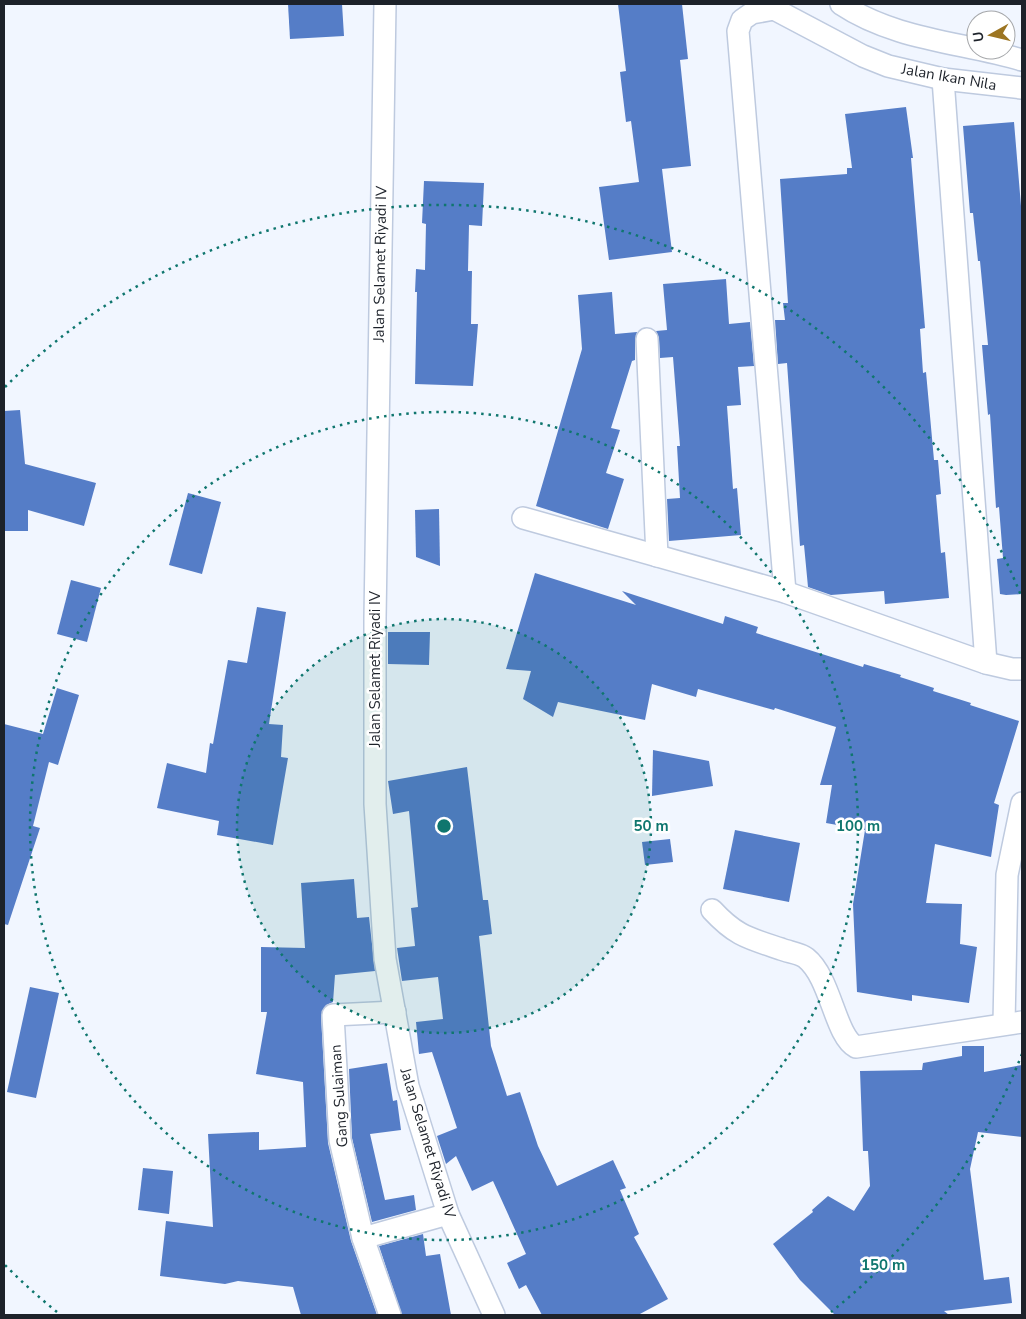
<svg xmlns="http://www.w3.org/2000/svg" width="1026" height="1319" viewBox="0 0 1026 1319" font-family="'Nunito Sans',sans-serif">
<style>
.building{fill:#557dc7}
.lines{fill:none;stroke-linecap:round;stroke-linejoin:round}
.minor-casing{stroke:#becadf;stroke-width:24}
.minor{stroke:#fff;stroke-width:21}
.ring{fill:none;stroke:#0f766e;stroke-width:2.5;stroke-dasharray:2.5 5}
.labels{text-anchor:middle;stroke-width:5;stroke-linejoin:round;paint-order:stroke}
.street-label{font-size:15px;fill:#1d222a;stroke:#fff}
.centre{fill:#0f766e;stroke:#fff;stroke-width:2.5}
.ring-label{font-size:15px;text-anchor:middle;font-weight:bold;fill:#0f766e;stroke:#fff;stroke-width:5;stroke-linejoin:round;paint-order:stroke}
</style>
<rect width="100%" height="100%" fill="#f1f6ff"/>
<g class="building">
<path d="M288 4H342L344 36 290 39Z"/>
<path d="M618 4H682L688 59 680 60 691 166 662 169 672 252 609 260 599 187 639 182 631 121 626 122 620 72 626 71Z"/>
<path d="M906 107 913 158H911L925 328 920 329 923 373 926 372 934 460H938L941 494 936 495 941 553 945 552 949 598 885 604 884 591 831 595 808 587 804 545 800 546 787 363 778 364 775 320H785L783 303H788L780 179 847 174V168H852L845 114Z"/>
<path d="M1014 122 1022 218V594L1006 595 1000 594 997 559 1003 558 999 507 996 508 990 414 988 415 982 345H988L980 261H978L973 213H970L963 126Z"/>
<path d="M424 181 484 183 482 226 469 225 468 271H472L471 324H478L473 386 415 384 417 292H415L416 269 425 270 426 224 422 223Z"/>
<path d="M726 279 729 324 750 322 754 366 738 367 741 405 727 406 733 489 737 488 741 535 669 541 667 499 680 498 677 446H680L673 357 660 358 659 338 656 331 667 330 663 284Z"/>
<path d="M612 292 615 334 637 332 635 340V360L632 361 611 428 620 430 606 473 624 479 608 529 536 506 582 349 578 295Z"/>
<path d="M20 410 25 464 96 483 84 526 28 510V531H4V411Z"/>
<path d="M188 493 221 502 202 574 169 565Z"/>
<path d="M439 509 440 566 416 557 415 510Z"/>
<path d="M535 573 636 605 622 591 723 624 725 616 758 627 756 633 863 667 864 664 901 675 900 677 934 688 933 691 971 703 970 705 1019 721 994 803 999 805 991 857 935 844 926 903 962 904 960 944 977 947 969 1003 912 995V1001L857 992 853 904 865 830 826 823 832 785H820L836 727 775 708 774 710 698 689 696 697 652 684 645 720 558 702 553 717 523 699 531 671 506 669Z"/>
<path d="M71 580 101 588 87 642 57 634Z"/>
<path d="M257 607 286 612 269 724 283 725 281 757 288 758 273 845 217 835 219 821 157 808 167 763 206 773 210 743 213 744 228 660 247 663Z"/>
<path d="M388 632H430L429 665 388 664Z"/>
<path d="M57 688 79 695 58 765 49 762 33 826 40 828 8 925 4 924V724L43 734Z"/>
<path d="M653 750 709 761 713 786 652 796Z"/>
<path d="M467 767 483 900H488L492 934 479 936 491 1046 507 1096 520 1092 538 1146 557 1186 613 1160 626 1188 620 1190 639 1234 634 1237 668 1299 638 1315H542L526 1285 519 1289 507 1263 526 1254 493 1181 472 1191 456 1156 446 1164 437 1136 457 1128 432 1052 419 1054 416 1022 443 1019 438 977 402 981 397 948 415 946 411 908 418 907 409 811 393 814 388 781Z"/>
<path d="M735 830 800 843 789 902 723 889Z"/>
<path d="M670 839 673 862 645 865 642 842Z"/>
<path d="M354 879 357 918 369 917 375 971 335 975 333 1002 326 1005 321 1016 328 1143 351 1241 377 1315H301L293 1287 238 1281 225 1284 160 1276 166 1221 213 1227 208 1134 259 1132V1150L306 1147 303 1082 256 1074 267 1012H261V947L305 948 301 883Z"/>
<path d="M30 987 59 993 36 1098 7 1092Z"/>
<path d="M962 1046H984V1072L1022 1065V1137L978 1132 970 1169 984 1280 1009 1277 1012 1303 944 1311 949 1315H835L800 1280 773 1244 813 1212 812 1210 828 1196 854 1211 870 1186 868 1151H863L860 1071 922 1070 923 1063 962 1056Z"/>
<path d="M387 1063 393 1101 397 1100 401 1130 370 1134 385 1200 414 1195 416 1210 372 1222 352 1138 349 1069Z"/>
<path d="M143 1168 173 1171 169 1214 138 1210Z"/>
<path d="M423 1234 426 1256 440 1254 451 1315H402L379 1246Z"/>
</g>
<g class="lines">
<g class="minor-casing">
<g id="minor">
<path d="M385 4 375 618V804L385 959 408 1086 448 1214 494 1315"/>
<path d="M841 4C895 40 961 42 1022 60"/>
<path d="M943 79 986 663"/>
<path d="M647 339 657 556"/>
<path d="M523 518 785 592 986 663 1012 669H1022"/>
<path d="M785 592 738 31 742 20 752 13 774 9 863 56 888 66 943 79 1022 88"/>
<path d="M712 910C736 936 748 938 781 949 788 952 800 953 806 958 831 978 835 1036 856 1047L1022 1022"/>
<path d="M1004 1024 1007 875 1022 803"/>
<path d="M363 1238 448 1214"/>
<path d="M390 1315 363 1238 340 1140 333 1015 395 1012"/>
</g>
</g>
<use href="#minor" class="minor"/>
</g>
<circle cx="444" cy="826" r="207" fill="#0f766e" fill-opacity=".12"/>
<g class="ring">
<circle cx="444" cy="826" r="207"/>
<circle cx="444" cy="826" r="414"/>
<path d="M1022 1054A621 621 0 0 1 831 1312M57 1312A621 621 0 0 1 5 1265M5 387A621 621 0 0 1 1022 598"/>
</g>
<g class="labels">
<g class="street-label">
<text transform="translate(949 77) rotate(10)" y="5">Jalan Ikan Nila</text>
<text transform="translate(380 264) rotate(-89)" y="5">Jalan Selamet Riyadi IV</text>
<text transform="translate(375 669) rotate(-90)" y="5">Jalan Selamet Riyadi IV</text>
<text transform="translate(339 1096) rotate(-94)" y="5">Gang Sulaiman</text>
<text transform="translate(428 1143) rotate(73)" y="5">Jalan Selamet Riyadi IV</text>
</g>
</g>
<circle cx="444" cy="826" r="8" class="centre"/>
<g class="ring-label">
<text x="651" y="831">50 m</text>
<text x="858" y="831">100 m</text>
<text x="883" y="1270">150 m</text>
</g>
<rect width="1026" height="1319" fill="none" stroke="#1d222a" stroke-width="10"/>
<g transform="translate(991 35) rotate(262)"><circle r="24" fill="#ffffff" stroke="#a5a7aa"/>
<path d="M0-4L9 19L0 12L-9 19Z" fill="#9c7522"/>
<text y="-8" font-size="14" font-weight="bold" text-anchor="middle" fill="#1d222a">U</text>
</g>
</svg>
